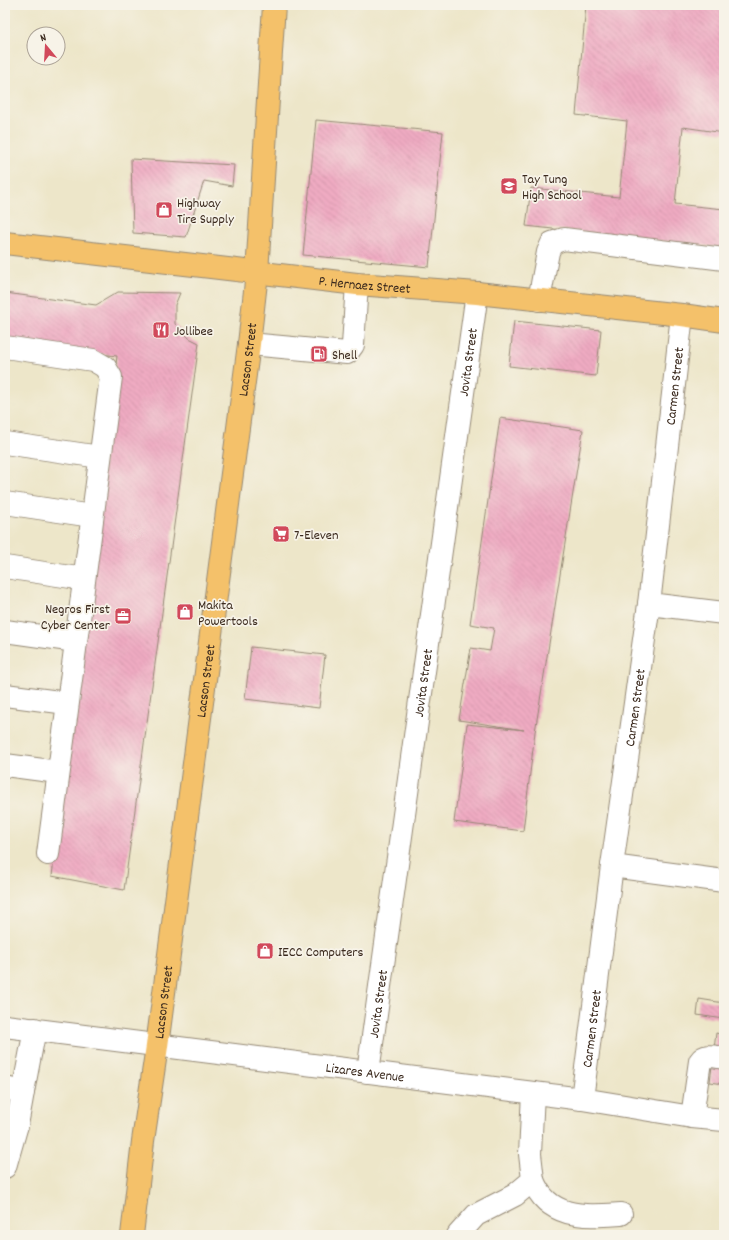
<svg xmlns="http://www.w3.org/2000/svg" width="729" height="1240" viewBox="0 0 729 1240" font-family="Dekko,sans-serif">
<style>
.building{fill:url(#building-back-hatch)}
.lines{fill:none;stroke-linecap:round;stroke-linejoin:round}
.minor-casing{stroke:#948874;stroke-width:24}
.major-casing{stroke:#948874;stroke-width:24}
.minor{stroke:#fff;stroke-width:22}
.major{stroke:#f4c16a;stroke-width:22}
.labels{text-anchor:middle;stroke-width:3.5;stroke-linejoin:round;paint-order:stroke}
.poi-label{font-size:14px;fill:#3b2a1e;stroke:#f7f3e8;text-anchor:start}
.street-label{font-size:14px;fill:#3b2a1e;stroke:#f7f3e8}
</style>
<defs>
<pattern id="building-back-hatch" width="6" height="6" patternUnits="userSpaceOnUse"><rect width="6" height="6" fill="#efabc2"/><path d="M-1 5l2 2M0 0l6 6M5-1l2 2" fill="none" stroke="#ce93a6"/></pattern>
</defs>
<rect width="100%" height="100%" fill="#f7f3e8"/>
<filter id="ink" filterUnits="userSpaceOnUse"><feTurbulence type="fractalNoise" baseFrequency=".025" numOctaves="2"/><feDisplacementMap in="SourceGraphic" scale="8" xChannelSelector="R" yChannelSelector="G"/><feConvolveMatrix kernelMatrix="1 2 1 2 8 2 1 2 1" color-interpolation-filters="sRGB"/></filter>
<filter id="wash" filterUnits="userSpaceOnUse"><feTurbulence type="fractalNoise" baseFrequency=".012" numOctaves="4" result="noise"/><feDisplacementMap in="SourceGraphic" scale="16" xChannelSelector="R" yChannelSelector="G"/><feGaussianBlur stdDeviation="0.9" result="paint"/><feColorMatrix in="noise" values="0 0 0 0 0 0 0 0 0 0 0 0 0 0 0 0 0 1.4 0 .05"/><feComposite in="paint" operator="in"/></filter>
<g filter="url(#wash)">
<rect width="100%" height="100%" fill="#ede6c9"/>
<g id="blocks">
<g class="building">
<path d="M586 5H724V133L683 127 675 204 724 209V248L526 226 531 188 619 197 627 121 576 115Z"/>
<path d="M316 120 443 132 429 267 303 255Z"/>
<path d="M131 159 234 165 232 186 204 181 186 237 133 233Z"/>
<path d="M118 292 180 293 175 305V324L189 338 199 343 124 890 52 876 117 356 5 343V293L96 305Z"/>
<path d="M514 321 601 330 596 376 509 366Z"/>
<path d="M500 418 583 430 535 732 523 831 454 822 467 724 524 730 459 720 471 648 490 651 494 628 470 624Z"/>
<path d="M251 647 325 655 319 708 245 699Z"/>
<path d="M699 999 724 1003V1019L697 1015Z"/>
<path d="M716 1033 724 1035V1084L710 1082Z"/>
</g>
</g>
</g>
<g filter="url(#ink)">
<use href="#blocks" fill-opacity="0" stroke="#948874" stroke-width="1"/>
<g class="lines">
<g class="minor-casing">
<g id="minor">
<path d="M539 300 548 252 552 243 564 239 724 259"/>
<path d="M249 344 347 353 353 345 357 284"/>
<path d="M5 347 93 360 105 367 111 377 48 854"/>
<path d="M5 443 100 457"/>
<path d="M5 503 92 516"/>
<path d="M5 567 84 579"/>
<path d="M649 604 724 613"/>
<path d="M5 631 76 641"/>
<path d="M5 695 67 703"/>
<path d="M5 765 58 772"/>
<path d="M612 866 724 881"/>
<path id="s1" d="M5 1026 582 1099 692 1117 724 1120"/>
<path id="s2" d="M368 1072 477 293"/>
<path d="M5 1088 23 1092 35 1029"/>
<path id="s3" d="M582 1099 612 866 649 604 682 315"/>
<path d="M692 1117 700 1061C705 1053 716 1057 724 1058"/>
<path d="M5 1123 17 1125 23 1092"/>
<path d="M5 1167 17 1125"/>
<path d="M533 1180C548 1220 587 1216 621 1214"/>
<path d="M458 1235 476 1215 515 1195 533 1180 530 1154 533 1093"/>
</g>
</g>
<g class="major-casing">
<g id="major">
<path id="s4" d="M5 243 357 284 477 293 682 315 724 321"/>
<path id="s5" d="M132 1235 143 1141 157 1046 249 344 257 273 274 5"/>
</g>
</g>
<use href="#minor" class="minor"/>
<use href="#major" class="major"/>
</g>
</g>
<defs>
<g id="school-square" transform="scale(0.9)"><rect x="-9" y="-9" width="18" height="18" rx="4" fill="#d1495b" stroke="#f7f3e8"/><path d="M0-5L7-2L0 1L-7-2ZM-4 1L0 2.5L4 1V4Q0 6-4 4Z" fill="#fff"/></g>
<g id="shop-square" transform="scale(0.9)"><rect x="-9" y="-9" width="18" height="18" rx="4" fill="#d1495b" stroke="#f7f3e8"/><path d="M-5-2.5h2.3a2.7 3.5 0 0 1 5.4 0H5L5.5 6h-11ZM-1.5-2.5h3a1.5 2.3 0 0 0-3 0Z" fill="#fff"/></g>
<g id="restaurant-square" transform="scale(0.9)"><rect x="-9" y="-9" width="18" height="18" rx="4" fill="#d1495b" stroke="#f7f3e8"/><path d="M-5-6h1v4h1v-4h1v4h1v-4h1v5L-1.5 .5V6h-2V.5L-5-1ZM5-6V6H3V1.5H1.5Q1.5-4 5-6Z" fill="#fff"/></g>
<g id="fuel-square" transform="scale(0.9)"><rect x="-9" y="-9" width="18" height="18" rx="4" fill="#d1495b" stroke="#f7f3e8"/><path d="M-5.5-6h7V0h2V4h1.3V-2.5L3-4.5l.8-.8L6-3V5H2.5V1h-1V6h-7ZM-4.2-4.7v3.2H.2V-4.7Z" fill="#fff"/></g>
<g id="supermarket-square" transform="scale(0.9)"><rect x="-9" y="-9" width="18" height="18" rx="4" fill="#d1495b" stroke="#f7f3e8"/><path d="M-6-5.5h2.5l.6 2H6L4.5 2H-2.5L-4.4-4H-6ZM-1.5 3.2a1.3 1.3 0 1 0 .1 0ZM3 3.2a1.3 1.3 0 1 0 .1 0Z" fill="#fff"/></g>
<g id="office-square" transform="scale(0.9)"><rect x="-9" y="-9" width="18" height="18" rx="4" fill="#d1495b" stroke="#f7f3e8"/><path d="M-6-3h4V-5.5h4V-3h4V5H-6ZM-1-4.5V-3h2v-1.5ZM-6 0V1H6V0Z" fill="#fff"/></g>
</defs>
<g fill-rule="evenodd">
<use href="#school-square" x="509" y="186"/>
<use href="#shop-square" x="164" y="210"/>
<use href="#restaurant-square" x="161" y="330"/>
<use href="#fuel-square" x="319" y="354"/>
<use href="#supermarket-square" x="281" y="534"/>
<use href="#shop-square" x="185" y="612"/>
<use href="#office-square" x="123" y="616"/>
<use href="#shop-square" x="265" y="951"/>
</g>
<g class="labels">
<g class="poi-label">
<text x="522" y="183">Tay Tung<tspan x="522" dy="16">High School</tspan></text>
<text x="177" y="207">Highway<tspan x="177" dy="16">Tire Supply</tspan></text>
<text x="174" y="335">Jollibee</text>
<text x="332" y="359">Shell</text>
<text x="294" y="539">7-Eleven</text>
<text x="198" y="609">Makita<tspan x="198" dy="16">Powertools</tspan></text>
<text x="110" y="613" text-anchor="end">Negros First<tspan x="110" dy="16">Cyber Center</tspan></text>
<text x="278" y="956">IECC Computers</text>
</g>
<g class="street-label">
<text dy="5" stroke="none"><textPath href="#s4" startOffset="362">P. Hernaez Street</textPath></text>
<text dy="5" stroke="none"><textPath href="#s5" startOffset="883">Lacson Street</textPath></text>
<text dy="5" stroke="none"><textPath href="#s2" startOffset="717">Jovita Street</textPath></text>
<text dy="5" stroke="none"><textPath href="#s3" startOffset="719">Carmen Street</textPath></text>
<text dy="5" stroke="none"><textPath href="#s5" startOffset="559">Lacson Street</textPath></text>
<text dy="5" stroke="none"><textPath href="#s2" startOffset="393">Jovita Street</textPath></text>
<text dy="5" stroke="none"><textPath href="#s3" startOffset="395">Carmen Street</textPath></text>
<text dy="5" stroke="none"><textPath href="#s5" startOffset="235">Lacson Street</textPath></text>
<text dy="5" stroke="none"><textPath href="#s2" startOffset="69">Jovita Street</textPath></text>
<text dy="5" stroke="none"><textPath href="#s3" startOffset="71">Carmen Street</textPath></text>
<text dy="5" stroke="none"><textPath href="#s1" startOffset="363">Lizares Avenue</textPath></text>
</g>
</g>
<rect width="729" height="1240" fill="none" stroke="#f7f3e8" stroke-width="20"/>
<g transform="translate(46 46) rotate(342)"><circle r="19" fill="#f7f3e8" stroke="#aca397"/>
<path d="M0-3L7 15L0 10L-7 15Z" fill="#d1495b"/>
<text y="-6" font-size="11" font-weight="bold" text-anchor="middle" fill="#3b2a1e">N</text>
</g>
</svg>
